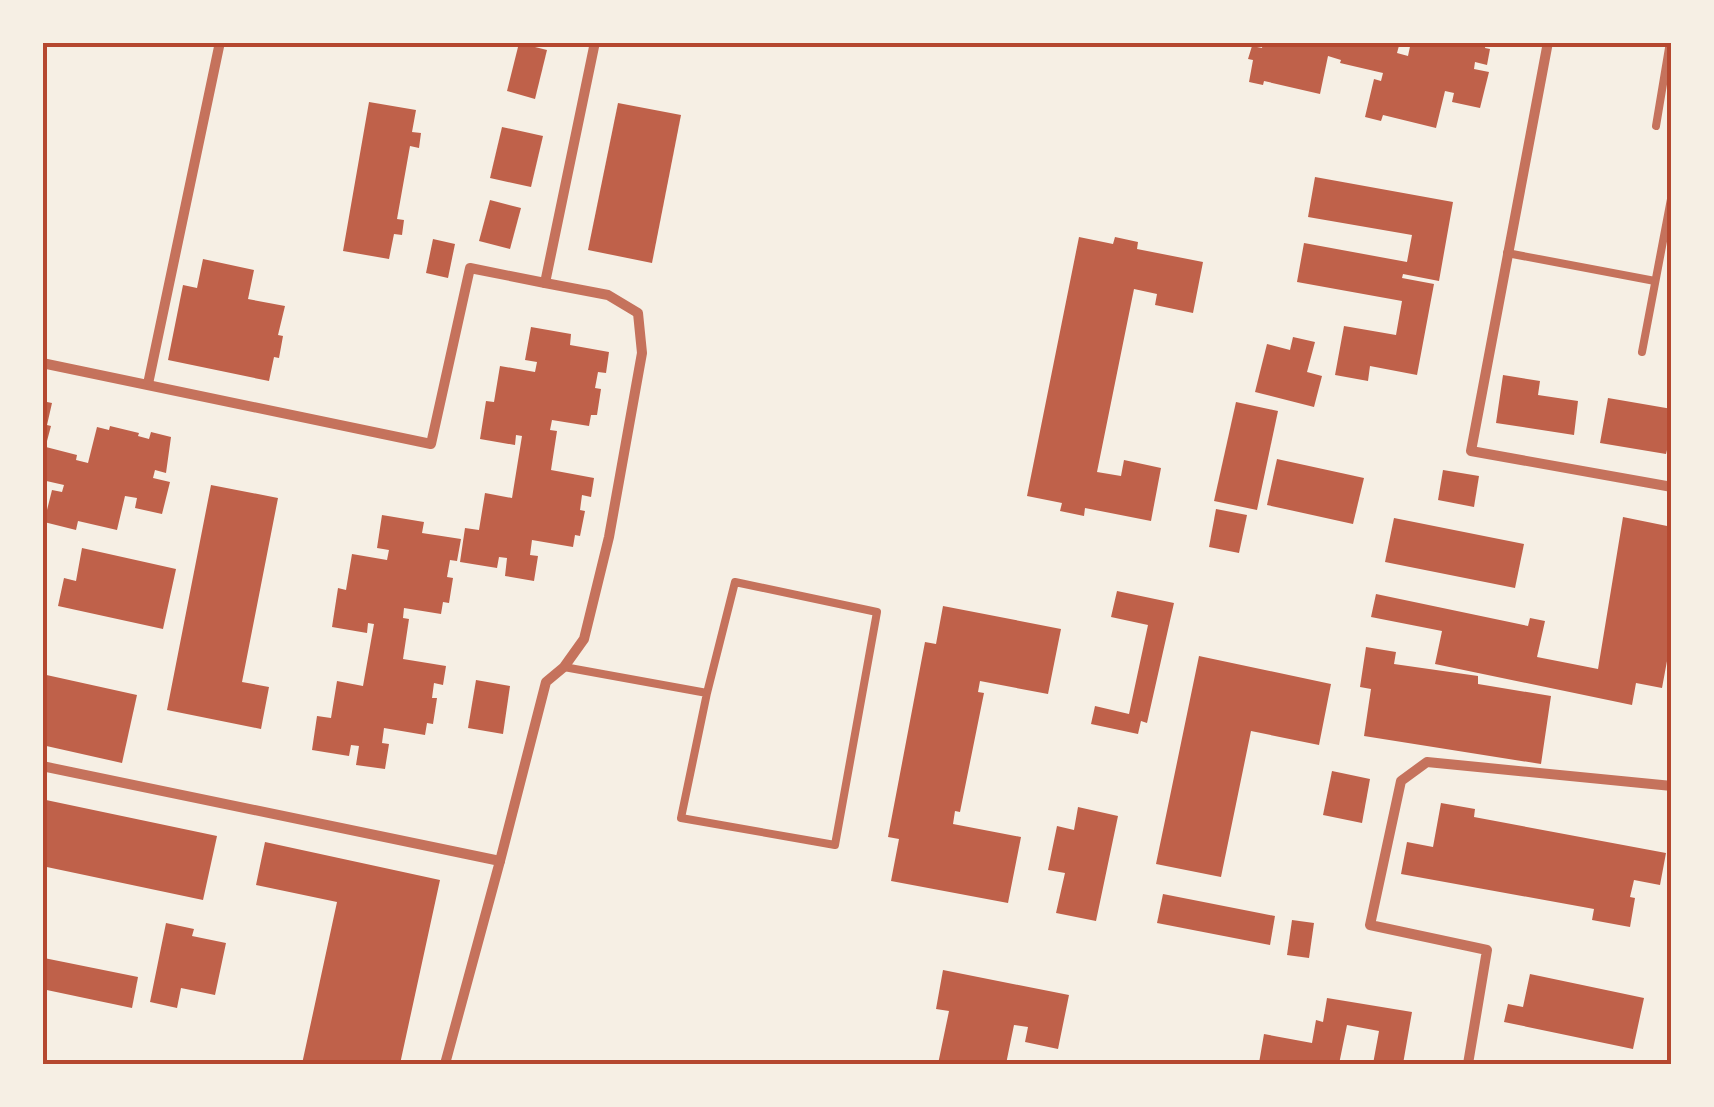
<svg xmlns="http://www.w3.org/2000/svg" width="1714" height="1107" viewBox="0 0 1714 1107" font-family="'Golos Text',sans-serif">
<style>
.building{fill:#bf614a}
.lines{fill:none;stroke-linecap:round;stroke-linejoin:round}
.service{stroke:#c5725c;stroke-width:8}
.minor{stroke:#c5725c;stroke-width:10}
.neatline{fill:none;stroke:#b5482f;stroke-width:4}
</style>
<rect width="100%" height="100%" fill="#f6efe4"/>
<g class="building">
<path d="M1263 42H1400L1397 53 1408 56 1411 42H1486L1485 48 1490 49 1487 65 1475 62 1474 69 1489 72 1480 108 1452 102 1454 93 1445 91 1436 128 1383 115 1381 121 1365 117 1374 79 1381 81 1383 73 1340 63 1341 60 1328 56 1320 94 1264 81 1263 85 1249 82 1253 60 1248 59 1252 46 1262 48Z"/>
<path d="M519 43 547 50 535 99 507 91Z"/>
<path d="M369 102 416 110 412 132 421 133 419 148 410 146 397 219 404 220 402 235 394 234 389 259 343 251Z"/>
<path d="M618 103 681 115 652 263 588 250Z"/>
<path d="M502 127 543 136 531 187 490 178Z"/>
<path d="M1315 177 1453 202 1439 281 1403 274 1402 278 1434 284 1417 375 1370 366 1368 381 1335 375 1344 326 1396 335 1402 301 1297 282 1304 243 1407 262 1412 235 1308 217Z"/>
<path d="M490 200 521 208 510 249 479 241Z"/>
<path d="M1079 237 1113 244 1115 237 1138 242 1137 249 1203 262 1193 313 1155 305 1157 294 1134 289 1097 472 1121 476 1124 460 1161 468 1151 521 1085 508 1084 516 1060 511 1062 503 1027 496Z"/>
<path d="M433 239 455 244 448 278 426 273Z"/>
<path d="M203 259 254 270 248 299 285 306 278 335 283 336 279 358 274 357 269 381 168 360 183 285 197 288Z"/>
<path d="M531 327 571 334 570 345 609 352 606 373 598 372 595 388 601 389 597 415H591L589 426 552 420 550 430 557 431 551 470 594 478 591 497 582 495 580 510 585 511 580 536 575 535 573 547 532 540 530 555 538 556 534 581 505 576 507 558 499 557 497 568 460 562 465 528 479 530 485 493 512 498 522 436 516 435 515 445 480 439 486 401 494 402 500 366 535 372 537 362 525 360Z"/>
<path d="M1293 337 1315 342 1307 372 1322 376 1314 407 1255 392 1267 344 1290 350Z"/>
<path d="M1503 375 1540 381 1538 395 1578 401 1574 435 1496 423Z"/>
<path d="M1608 398 1672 409V447L1668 446 1666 454 1600 443Z"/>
<path d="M42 401 52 403 47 425 51 426 47 441 42 440Z"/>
<path d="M1236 402 1278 411 1257 510 1214 501Z"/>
<path d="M110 426 139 433 138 436 149 439 151 432 171 437 166 473 155 470 153 478 170 482 162 514 135 508 137 498 125 496 117 530 78 521 76 530 44 522 52 490 62 492 64 485 42 480V446L77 455 76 460 88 463 97 427 109 430Z"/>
<path d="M1277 459 1364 478 1353 524 1267 505Z"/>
<path d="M1443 470 1479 476 1474 507 1438 500Z"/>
<path d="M211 485 278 498 242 682 269 687 261 729 167 710Z"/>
<path d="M1216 509 1247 515 1239 553 1209 547Z"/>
<path d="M382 515 424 522 422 533 461 539 457 561 450 560 447 577 453 578 449 603 443 602 441 614 404 608 403 618 409 619 403 659 446 666 443 685 434 683 432 698H437L433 724 427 723 425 735 384 728 382 743 389 744 385 769 356 765 359 746 351 745 349 756 312 750 317 716 331 718 337 681 363 686 374 624 368 623 367 633 332 627 338 588 346 590 352 554 387 560 389 550 377 548Z"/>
<path d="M1623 517 1672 527V634L1662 688 1636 683 1632 705 1435 664 1442 631 1371 617 1376 594 1528 626 1530 618 1545 621 1537 657 1598 669Z"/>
<path d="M1394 518 1524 544 1515 588 1385 562Z"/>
<path d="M82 548 176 569 163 629 58 606 64 578 76 581Z"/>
<path d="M1117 591 1174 603 1147 723 1141 721 1138 734 1091 724 1095 706 1129 714 1148 625 1111 617Z"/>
<path d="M943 606 1061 629 1048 694 980 681 978 692 984 693 960 812 955 811 953 824 1021 837 1008 903 891 881 899 839 888 837 925 642 936 644Z"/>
<path d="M1366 647 1396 652 1394 664 1478 676V684L1551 696 1541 764 1364 736 1371 689 1360 687Z"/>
<path d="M1199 656 1331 684 1319 745 1251 731 1221 877 1156 864Z"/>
<path d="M42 674 137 695 122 763 42 745Z"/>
<path d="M476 680 510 686 503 734 468 728Z"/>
<path d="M1332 771 1370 779 1362 823 1323 815Z"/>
<path d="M46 800 217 836 203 900 42 866V817Z"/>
<path d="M1441 803 1475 809 1474 817 1666 853 1660 885 1634 880 1630 897 1635 898 1630 927 1592 920 1594 909 1401 874 1407 842 1433 847Z"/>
<path d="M1078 807 1118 816 1096 921 1056 913 1065 873 1048 870 1057 826 1074 830Z"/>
<path d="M265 842 440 880 400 1064H302L337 902 256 885Z"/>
<path d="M1163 894 1275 916 1270 945 1157 923Z"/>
<path d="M1292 920 1314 923 1309 958 1287 955Z"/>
<path d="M166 923 194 929 192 936 226 943 215 995 181 988 177 1008 150 1002Z"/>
<path d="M44 958 138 977 132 1008 42 989Z"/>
<path d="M943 970 1069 995 1058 1049 1025 1042 1028 1027 1014 1025 1006 1064H938L949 1011 936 1009Z"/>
<path d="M1530 974 1644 998 1633 1049 1504 1022 1508 1004 1523 1007Z"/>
<path d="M1327 998 1412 1012 1403 1064H1373L1379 1031 1347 1025 1339 1064 1259 1063 1264 1034 1312 1043 1316 1020 1323 1022Z"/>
</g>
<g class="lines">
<g class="service">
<path d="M1656 126 1670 42"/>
<path d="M1507 253 1655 281"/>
<path d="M1642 352 1671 199"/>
<path d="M564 667 707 693 735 582 877 612 835 845 681 818 707 693"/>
</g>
<g class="minor">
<path d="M1548 42 1471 451 1672 487"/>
<path d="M42 363 431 444 470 268 545 283 595 42"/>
<path d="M148 384 220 42"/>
<path d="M42 766 500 861 445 1064"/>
<path d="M500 861 546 682 564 667 584 639 609 537 642 353 638 313 608 295 545 283"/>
<path d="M1468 1064 1487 950 1370 925 1401 781 1427 762 1672 786"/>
</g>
</g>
<rect width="1714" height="1107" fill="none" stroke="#f6efe4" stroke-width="90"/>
<rect x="45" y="45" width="1624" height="1017" class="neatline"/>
</svg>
